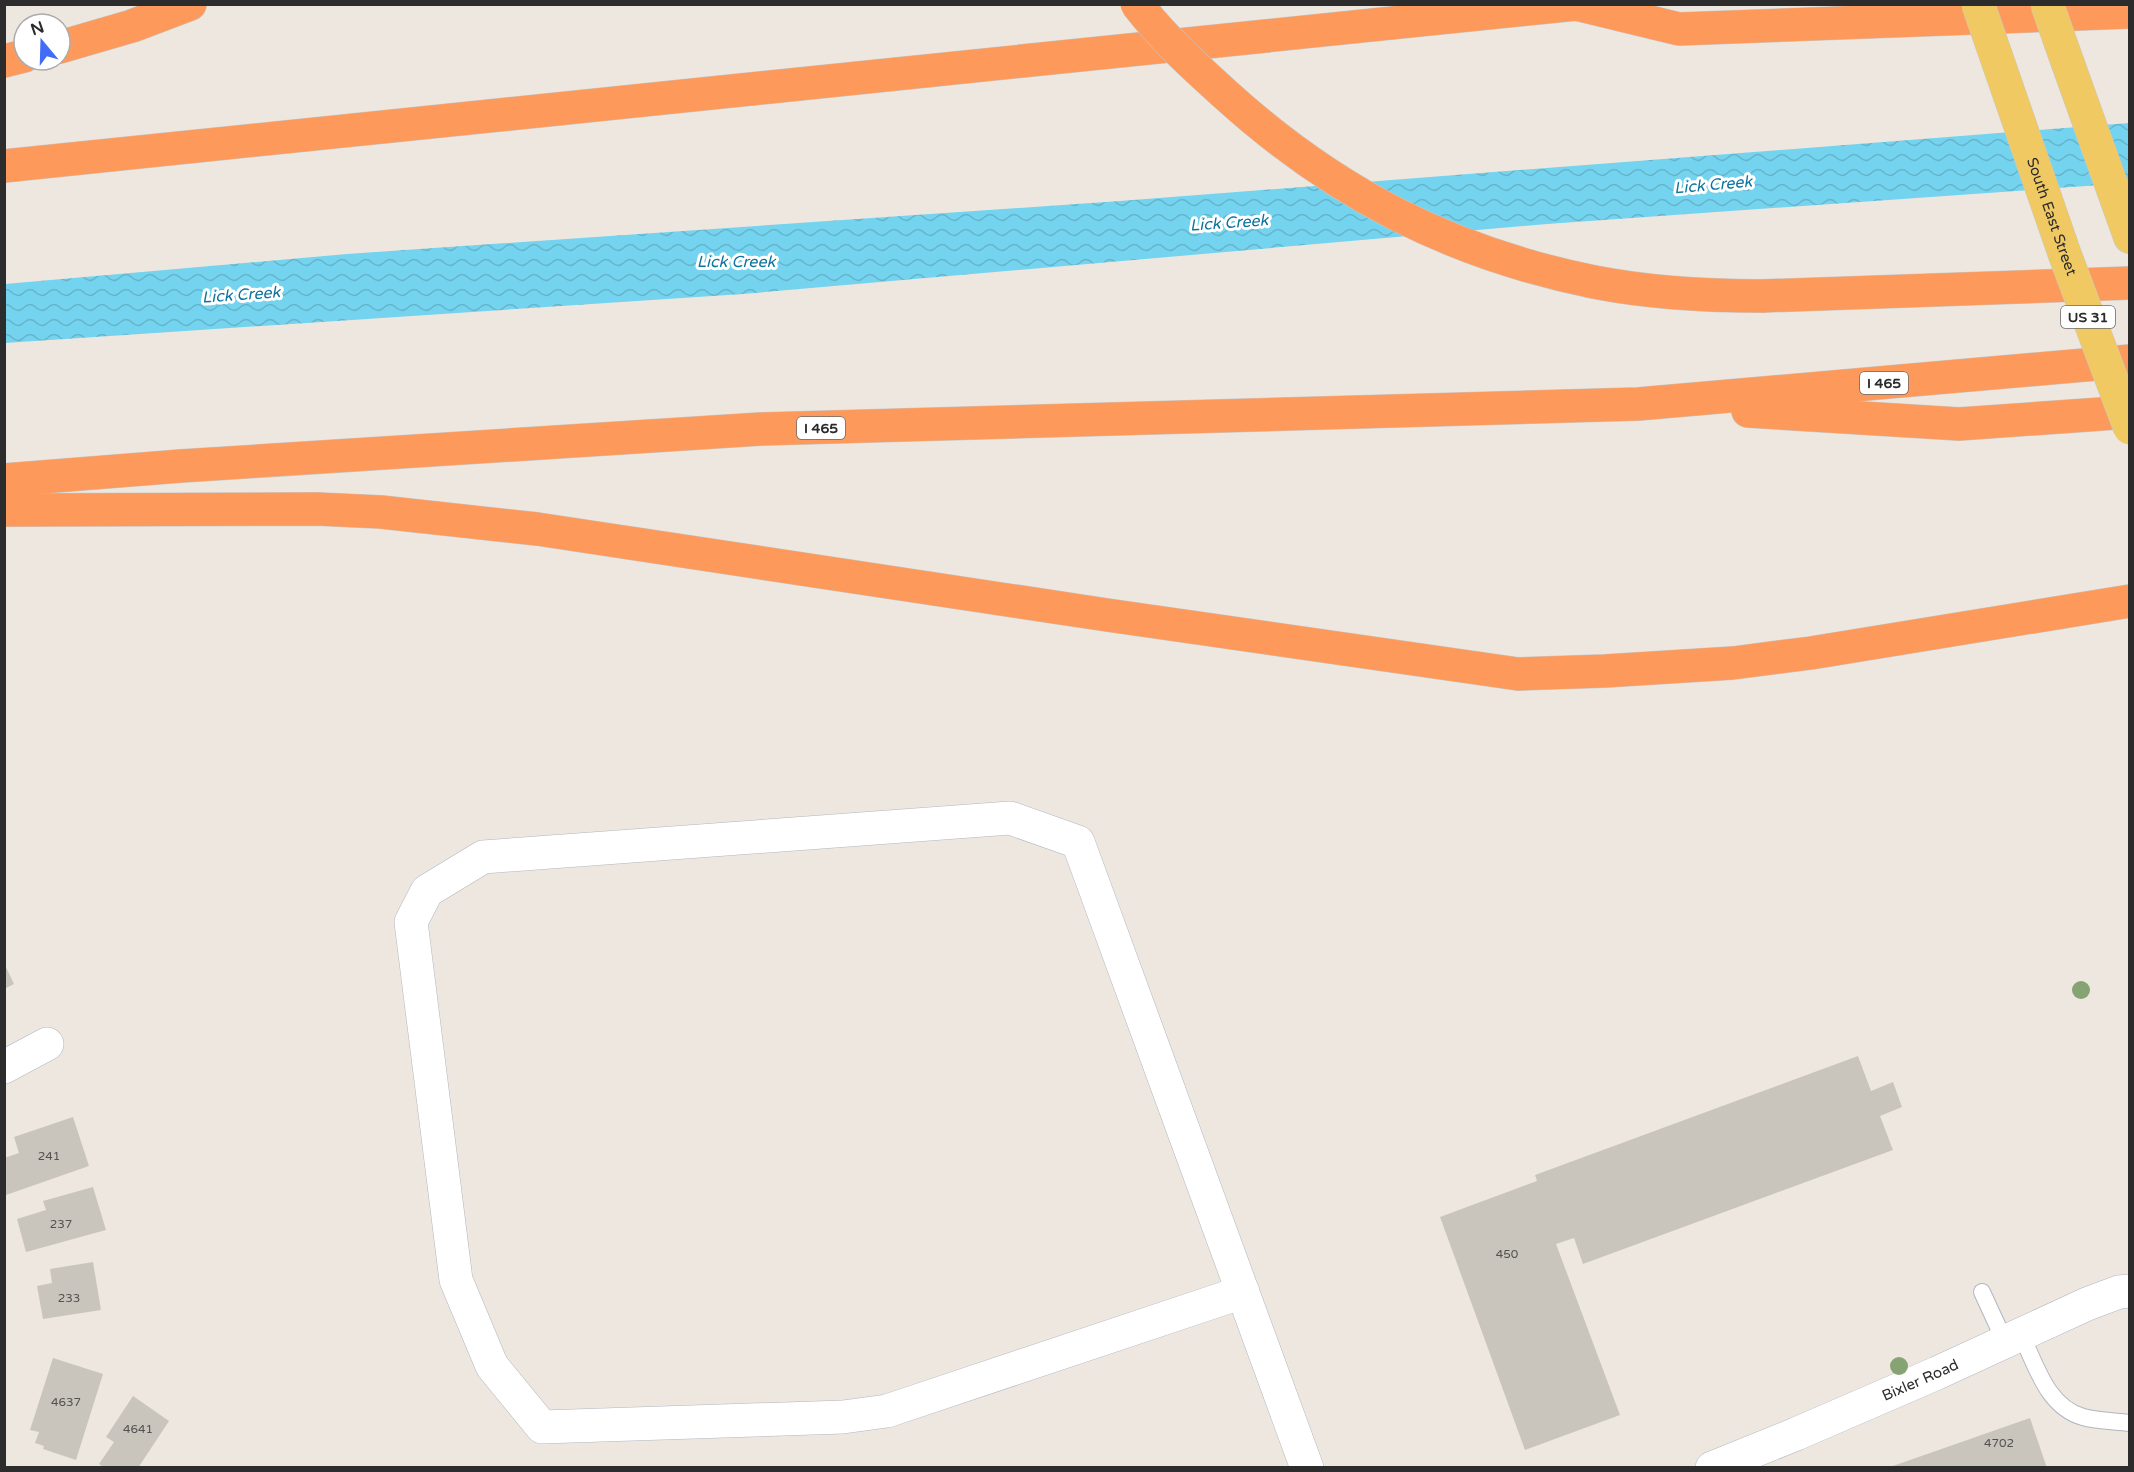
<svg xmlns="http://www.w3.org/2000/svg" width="2134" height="1472" viewBox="0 0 2134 1472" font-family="'Varela Round',sans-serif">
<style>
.water{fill:url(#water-waves)}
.building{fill:#c9c5bd}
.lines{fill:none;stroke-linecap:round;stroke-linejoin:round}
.lane-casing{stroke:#b2b6c0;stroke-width:18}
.street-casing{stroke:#b2b6c0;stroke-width:34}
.primary-casing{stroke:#c8c8c8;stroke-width:34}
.highway-casing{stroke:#c8c8c8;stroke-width:34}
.lane{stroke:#fff;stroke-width:16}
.street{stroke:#fff;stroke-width:33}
.primary{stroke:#f0c962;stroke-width:33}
.highway{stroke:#fd9a5b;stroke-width:33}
.primary-bridge-casing{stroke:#c8c8c8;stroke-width:34;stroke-linecap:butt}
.highway-bridge-casing{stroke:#c8c8c8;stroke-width:34;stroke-linecap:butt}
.primary-bridge{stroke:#f0c962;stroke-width:33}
.highway-bridge{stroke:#fd9a5b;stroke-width:33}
.tree{fill:#85a373}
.labels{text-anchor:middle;stroke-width:6;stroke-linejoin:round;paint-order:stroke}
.number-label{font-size:12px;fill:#535250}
.shield{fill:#fff;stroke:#6b6b6b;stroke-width:1.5}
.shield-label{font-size:14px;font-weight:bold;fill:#2c2c2c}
.street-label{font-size:15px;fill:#2c2c2c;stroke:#fff}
.water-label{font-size:16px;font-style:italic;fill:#0e739e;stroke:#fff}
</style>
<defs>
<pattern id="water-waves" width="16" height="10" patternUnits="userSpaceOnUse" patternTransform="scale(1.5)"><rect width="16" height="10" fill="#74d3ee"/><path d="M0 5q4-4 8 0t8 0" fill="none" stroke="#65b5cc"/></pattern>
</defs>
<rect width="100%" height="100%" fill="#eee7df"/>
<path class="water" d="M2129 123V183L1547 224 743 294 5 343V284L347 254 1120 201Z"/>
<g class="building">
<path d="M4 963 14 984 4 989Z"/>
<path d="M1858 1056 1871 1091 1893 1082 1902 1107 1880 1116 1893 1150 1583 1264 1574 1238 1556 1244 1620 1415 1525 1450 1440 1217 1537 1181 1535 1175Z"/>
<path d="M73 1117 89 1166 6 1195 4 1158 19 1153 14 1137Z"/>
<path d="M93 1187 106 1230 26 1252 17 1219 46 1210 43 1201Z"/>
<path d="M93 1262 101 1310 43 1319 37 1286 52 1283 50 1269Z"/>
<path d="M53 1358 103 1374 76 1460 43 1449 44 1446 35 1443 39 1432 30 1430Z"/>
<path d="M133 1396 169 1421 138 1468H105L99 1464 114 1442 106 1437Z"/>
<path d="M2030 1418 2047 1468H1890V1467Z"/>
</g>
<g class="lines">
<g class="lane-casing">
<g id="lane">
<path d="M1982 1292 2005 1342"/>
<path d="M2021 1334C2036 1365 2047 1407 2083 1417 2098 1421 2114 1421 2130 1423"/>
</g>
</g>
<g class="street-casing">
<g id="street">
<path d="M4 1067 47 1044"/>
<path d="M1243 1292 887 1411 843 1417 542 1427 492 1366 456 1280 411 922 427 891 483 857 1010 818 1078 842 1307 1468"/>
<path id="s1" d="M1712 1468 1796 1434 1937 1373 2087 1304 2119 1292 2130 1291"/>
</g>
</g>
<g class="primary-casing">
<path id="primary" d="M2061 44 2130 237"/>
</g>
<g class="highway-casing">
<g id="highway">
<path d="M1576 4 1679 29 2130 12"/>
<path d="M60 47 132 26 190 4"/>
<path d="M4 61 24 56"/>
<path d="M4 166 1576 4"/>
<path d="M1762 296 2130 283"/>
<path d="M1748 411 1959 424 2130 412"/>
<path d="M4 480 181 466 761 429 1638 404 2130 361"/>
<path d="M4 510 317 509 381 512 537 529 1107 615 1518 674 1605 671 1733 663 1811 653 2130 601"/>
</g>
</g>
<use href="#lane" class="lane"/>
<use href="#street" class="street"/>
<use href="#primary" class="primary"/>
<use href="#highway" class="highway"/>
<g class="primary-bridge-casing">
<g id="primary-bridge">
<path id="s2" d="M1978 4 2065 255 2130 428"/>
<path d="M2047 4 2061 44"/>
</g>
</g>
<g class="highway-bridge-casing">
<path id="highway-bridge" d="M1137 4C1163 38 1195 67 1226 95 1334 193 1451 253 1594 282 1650 293 1706 296 1762 296"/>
</g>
<use href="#primary-bridge" class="primary-bridge"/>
<use href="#highway-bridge" class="highway-bridge"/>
</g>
<g class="tree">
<circle cx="2081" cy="990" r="9"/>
<circle cx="1899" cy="1366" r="9"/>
</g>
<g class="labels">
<g class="number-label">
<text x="49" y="1160">241</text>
<text x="61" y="1228">237</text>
<text x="1507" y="1258">450</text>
<text x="69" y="1302">233</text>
<text x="66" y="1406">4637</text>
<text x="138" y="1433">4641</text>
<text x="1999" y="1447">4702</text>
</g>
<g class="shield">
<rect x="2061" y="306" width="54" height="22" rx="4.5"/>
<rect x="1860" y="372" width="48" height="22" rx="4.5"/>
<rect x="797" y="417" width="48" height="22" rx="4.5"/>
</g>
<g class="shield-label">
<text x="2088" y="322">US 31</text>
<text x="1884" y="388">I 465</text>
<text x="821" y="433">I 465</text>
</g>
<g class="street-label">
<text dy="5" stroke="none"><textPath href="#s2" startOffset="225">South East Street</textPath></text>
<text dy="5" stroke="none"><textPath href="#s1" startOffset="226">Bixler Road</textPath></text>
</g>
<g class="water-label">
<text transform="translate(1713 184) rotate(-5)" y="6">Lick Creek</text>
<text transform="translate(1229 222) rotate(-4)" y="6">Lick Creek</text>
<text x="736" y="267">Lick Creek</text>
<text transform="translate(241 294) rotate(-4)" y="6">Lick Creek</text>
</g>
</g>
<rect width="2134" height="1472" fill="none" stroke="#2c2c2c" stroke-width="12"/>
<g transform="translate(42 42) rotate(341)"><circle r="28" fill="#ffffff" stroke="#ababab" stroke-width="1.5"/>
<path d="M0-4.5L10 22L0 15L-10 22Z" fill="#416bf9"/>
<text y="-9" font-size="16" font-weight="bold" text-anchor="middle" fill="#2c2c2c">N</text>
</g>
</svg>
